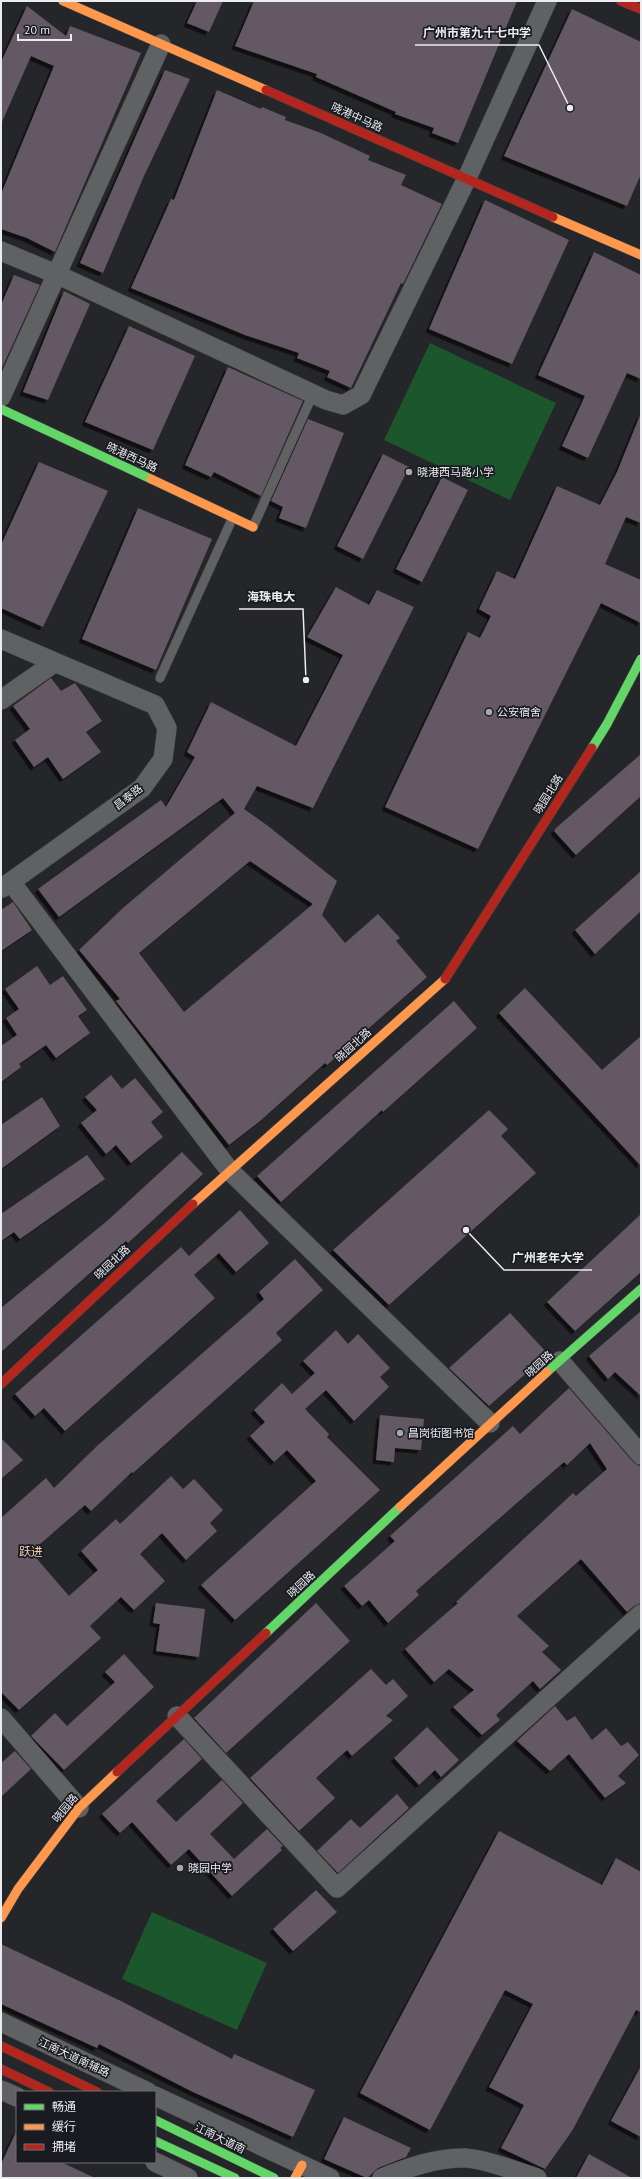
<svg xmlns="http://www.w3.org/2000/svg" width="642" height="2179" viewBox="0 0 642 2179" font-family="'PT Sans','Noto Sans SC',sans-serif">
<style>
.green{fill:#1b562c}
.building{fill:#645864;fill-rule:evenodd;filter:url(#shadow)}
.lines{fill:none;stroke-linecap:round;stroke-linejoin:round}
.lane-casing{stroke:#434346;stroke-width:10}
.street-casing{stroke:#434346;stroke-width:20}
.fast-casing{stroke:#434346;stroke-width:10}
.slow-casing{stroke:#434346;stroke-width:10}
.jam-casing{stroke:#434346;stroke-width:10}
.lane{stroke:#606163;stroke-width:9}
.street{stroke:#606163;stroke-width:19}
.fast{stroke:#63d668;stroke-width:9}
.slow{stroke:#ff974d;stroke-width:9}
.jam{stroke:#b3261e;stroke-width:9}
.poi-dot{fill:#a6a7aa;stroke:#1a1b21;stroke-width:1.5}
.labels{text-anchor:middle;stroke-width:3.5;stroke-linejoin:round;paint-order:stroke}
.street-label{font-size:11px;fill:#ebecf0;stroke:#1a1b21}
.poi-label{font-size:11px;fill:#ebecf0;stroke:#1a1b21;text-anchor:start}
.neighbourhood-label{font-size:12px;fill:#f7cdb3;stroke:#1a1b21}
.leader{fill:none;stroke:#ebecf0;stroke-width:1.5}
.callout-dot{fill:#ebecf0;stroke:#1a1b21;stroke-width:1.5}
.callout-label{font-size:12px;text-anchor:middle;font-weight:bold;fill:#ebecf0;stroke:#1a1b21;stroke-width:3.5;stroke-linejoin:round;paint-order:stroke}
</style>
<defs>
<filter id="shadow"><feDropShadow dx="-3.5" dy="3.5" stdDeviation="0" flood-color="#0009"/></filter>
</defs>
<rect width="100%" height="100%" fill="#252629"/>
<g class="green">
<path d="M430 343 556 403 510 500 384 440Z"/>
<path d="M152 1912 267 1963 237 2030 122 1979Z"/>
</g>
<g class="building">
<path d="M197 1H223L209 32 187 23Z"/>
<path d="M254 1H517L458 143 432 133 434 128 395 114 396 112 316 77 317 74 235 46Z"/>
<path d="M27 6 66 36 70 26 141 53 55 252 27 238 1 229V194L54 66 31 56 1 124V62Z"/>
<path d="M572 9 641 42V174L627 206 504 156Z"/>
<path d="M165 70 190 79 144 176 103 273 80 263Z"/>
<path d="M217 90 261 109 262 107 286 117 285 120 321 133 370 156 368 160 406 175 401 185 442 204 403 284 401 283 351 388 327 377 330 371 297 358 299 353 245 335 131 288 171 199 174 200Z"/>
<path d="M485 200 569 240 512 364 429 329Z"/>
<path d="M594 252 641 275V379L627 373 588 458 562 446 585 396 538 375Z"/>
<path d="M14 275 40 285 1 370V305Z"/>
<path d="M64 291 90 304 48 400 23 392Z"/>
<path d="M129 326 195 356 153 450 85 422Z"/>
<path d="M228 367 303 401 261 496 214 472 211 477 185 465Z"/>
<path d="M641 413V523L626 517 605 564 641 580V623L601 603 478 849 385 807 468 632 480 638 491 616 479 609 497 571 515 579 557 486 600 505 617 472Z"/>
<path d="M308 419 344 433 306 528 279 518 283 507 271 501Z"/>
<path d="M383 454 409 467 363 559 337 546Z"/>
<path d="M39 462 108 491 43 627 1 608V545Z"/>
<path d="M442 477 468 490 422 582 396 569Z"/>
<path d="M138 508 212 539 156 670 82 639Z"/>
<path d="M336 587 369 605 377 590 414 607 313 808 257 786 244 809 268 826 337 881 322 915 345 943 378 914 400 938 396 941 427 977 327 1065 325 1063 260 1121 229 1145 116 1001 120 999 79 950 123 908 235 813 223 798 59 917 38 889 161 800 166 807 195 757 187 752 211 702 296 746 343 655 307 637ZM250 861 313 904 184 1012 139 953Z"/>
<path d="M51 678 61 691 75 683 102 721 86 732 101 752 63 779 48 757 34 767 15 740 30 729 13 706Z"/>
<path d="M641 754V796L576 855 554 831 556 828Z"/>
<path d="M641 871V911L595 954 575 930Z"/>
<path d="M13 902 32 930 1 951V910Z"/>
<path d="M37 966 50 985 63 976 87 1010 78 1016 90 1033 56 1058 46 1045 19 1064 21 1067 1 1082V1046L17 1035 6 1018 19 1009 5 989Z"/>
<path d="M525 988 602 1070 641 1036V1166L499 1013Z"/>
<path d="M454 1001 477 1028 383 1112 382 1110 281 1202 257 1176Z"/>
<path d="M111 1075 122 1089 135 1078 163 1112 151 1122 163 1137 131 1163 116 1145 106 1154 81 1123 97 1110 85 1097Z"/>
<path d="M42 1097 60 1126 1 1169V1125Z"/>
<path d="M489 1110 508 1129 501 1136 536 1173 389 1305 333 1250Z"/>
<path d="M182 1152 203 1174 128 1243 126 1241 1 1352V1308L107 1221Z"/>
<path d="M87 1155 105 1179 20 1239 14 1232 1 1241V1214Z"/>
<path d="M240 1210 269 1243 236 1272 219 1253 194 1275 215 1298 65 1431 44 1408 35 1416 15 1394 181 1247 189 1256Z"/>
<path d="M641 1214V1272L575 1331 547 1302Z"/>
<path d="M295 1259 323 1290 276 1333 282 1340 133 1473 132 1472 91 1511 85 1505 31 1552 69 1596 98 1570 81 1551 116 1519 120 1524 171 1476 183 1489 194 1479 223 1510 210 1523 217 1531 186 1560 162 1533 140 1554 165 1581 134 1610 121 1597 90 1626 101 1638 19 1710 1 1692V1518L46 1478 54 1488 97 1446 264 1299 259 1292Z"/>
<path d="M641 1311V1396L615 1372 608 1379 589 1356Z"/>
<path d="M510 1313 548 1354 489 1406 449 1368Z"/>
<path d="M336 1330 348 1344 358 1334 390 1368 380 1377 389 1387 354 1421 326 1390 305 1409 329 1434 327 1437 380 1490 235 1620 201 1585 316 1481 287 1450 274 1462 250 1436 265 1422 254 1410 282 1383 292 1394 315 1373 303 1361Z"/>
<path d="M569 1388 633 1462 641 1467V1603L634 1606 627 1612 581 1559 517 1616 549 1646 542 1652 561 1670 540 1689 533 1681 496 1715 500 1720 482 1735 453 1707 474 1690 449 1669 434 1682 405 1649 458 1603 456 1602 573 1493 576 1496 607 1469 590 1443 567 1465 564 1462 416 1591 419 1595 388 1623 369 1600 362 1606 344 1586 395 1541 390 1536 513 1426 520 1434Z"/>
<path d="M380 1415 424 1419 421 1450 395 1448 394 1462 376 1460Z"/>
<path d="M1 1438 23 1460 1 1479Z"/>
<path d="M156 1603 205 1609 199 1657 156 1651 160 1624 153 1623Z"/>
<path d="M316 1603 350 1641 226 1753 194 1718Z"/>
<path d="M124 1654 154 1687 64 1770 31 1736 55 1713 67 1726 115 1682 105 1672Z"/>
<path d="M371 1669 386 1685 393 1679 408 1696 386 1716 393 1720 352 1756 347 1750 316 1778 335 1798 299 1831 250 1778Z"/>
<path d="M555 1706 567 1721 575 1716 592 1740 606 1728 621 1746 628 1742 639 1755 618 1776 626 1783 605 1798 569 1754 550 1771 517 1741Z"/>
<path d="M427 1727 459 1760 441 1777 435 1770 419 1785 394 1758Z"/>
<path d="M184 1739 202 1759 156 1801 176 1822 222 1780 243 1803 210 1834 234 1859 267 1829 283 1846 280 1848 282 1850 232 1896 189 1849 171 1865 132 1822 120 1833 102 1814Z"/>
<path d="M15 1751 31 1769 1 1797V1763Z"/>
<path d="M397 1794 409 1808 338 1873 317 1851 351 1819 360 1828Z"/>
<path d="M499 1831 602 1885 616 1858 641 1872V2012L636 2010 572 2131 545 2169 501 2148 524 2105 489 2087 533 2004 505 1990 430 2130 360 2093Z"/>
<path d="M316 1890 337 1912 293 1951 273 1929Z"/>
<path d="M1 1944 121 2001 232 2059 234 2054 315 2090 293 2137 193 2092 99 2044 97 2048 1 2004Z"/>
<path d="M641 2066V2137L611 2121Z"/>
<path d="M344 2117 411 2148 406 2157 378 2168 367 2178 324 2159Z"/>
<path d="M17 2130V2162H61L95 2178H1V2164Z"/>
<path d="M589 2154 632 2178H576Z"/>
</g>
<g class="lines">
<g class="lane-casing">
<g id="lane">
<path d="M253 527 313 394"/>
<path d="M160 678 233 517"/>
</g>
</g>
<g class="street-casing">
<g id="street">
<path d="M1 251 56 274 326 400 343 405 361 395 467 178 547 1"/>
<path d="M1 397 161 44"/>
<path d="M1 639 155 705 167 728 163 759 142 788 2 888"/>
<path d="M1 700 54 663"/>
<path d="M11 882 230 1171 490 1423"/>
<path d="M560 1361 641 1455"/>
<path d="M177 1716 337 1888 641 1614"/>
<path d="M1 1718 79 1808"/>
<path d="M1 2022 148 2092"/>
<path d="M1 2090 17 2097"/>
<path d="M155 2096 330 2178"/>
<path d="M155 2162 188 2178"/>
<path d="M382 2178C407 2168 435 2158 463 2158 479 2157 520 2172 537 2178"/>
</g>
</g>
<g class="fast-casing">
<g id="fast">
<path d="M1 409 151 479"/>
<path d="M592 748 607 724 641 659"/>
<path d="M547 1372 641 1289"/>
<path d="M266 1633 400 1507"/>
<path d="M155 2120 274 2178"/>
<path d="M155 2141 235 2178"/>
</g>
</g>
<g class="slow-casing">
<g id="slow">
<path d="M63 1 266 90"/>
<path d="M553 217 641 255"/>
<path d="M151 479 253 527"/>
<path d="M193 1204 445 979"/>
<path d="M400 1507 547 1372"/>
<path d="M1 1918 18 1889 79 1808 117 1772"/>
<path d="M295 2178 302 2165"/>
</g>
</g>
<g class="jam-casing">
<g id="jam">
<path d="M621 1 641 9"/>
<path d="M266 90 553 217"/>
<path d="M445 979 592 748"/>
<path d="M1 1384 193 1204"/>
<path d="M117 1772 266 1633"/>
<path d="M1 2046 97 2092"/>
<path d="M1 2069 49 2092"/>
</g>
</g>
<use href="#lane" class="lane"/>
<use href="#street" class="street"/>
<use href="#fast" class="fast"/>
<use href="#slow" class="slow"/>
<use href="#jam" class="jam"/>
</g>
<g class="poi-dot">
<circle cx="409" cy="472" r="4"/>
<circle cx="489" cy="712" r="4"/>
<circle cx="400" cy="1433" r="4"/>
<circle cx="180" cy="1868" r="4"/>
</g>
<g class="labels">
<g class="street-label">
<text transform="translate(357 117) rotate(24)" y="4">晓港中马路</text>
<text transform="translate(132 457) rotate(25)" y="4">晓港西马路</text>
<text transform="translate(548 794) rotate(-58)" y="4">晓园北路</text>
<text transform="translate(128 797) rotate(-38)" y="4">昌泰路</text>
<text transform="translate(353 1045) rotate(-42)" y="4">晓园北路</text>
<text transform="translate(112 1262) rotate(-43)" y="4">晓园北路</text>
<text transform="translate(539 1364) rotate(-42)" y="4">晓园路</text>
<text transform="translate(301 1584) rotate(-43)" y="4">晓园路</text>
<text transform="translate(65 1808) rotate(-50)" y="4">晓园路</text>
<text transform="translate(74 2057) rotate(25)" y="4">江南大道南辅路</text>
<text transform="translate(220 2138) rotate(26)" y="4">江南大道南</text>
</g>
<g class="poi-label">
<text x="417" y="476">晓港西马路小学</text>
<text x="497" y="716">公安宿舍</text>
<text x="408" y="1437">昌岗街图书馆</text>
<text x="188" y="1872">晓园中学</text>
</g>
<g class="neighbourhood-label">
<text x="31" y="1556">跃进</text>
</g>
</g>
<path class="leader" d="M570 108L539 45H415M306 680L303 609H239M466 1230L504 1270H592"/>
<g class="callout-dot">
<circle cx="570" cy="108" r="4"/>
<circle cx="306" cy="680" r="4"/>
<circle cx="466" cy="1230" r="4"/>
</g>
<g class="callout-label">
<text x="477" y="37">广州市第九十七中学</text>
<text x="271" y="601">海珠电大</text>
<text x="548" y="1262">广州老年大学</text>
</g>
<rect width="642" height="2179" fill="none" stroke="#ebecf0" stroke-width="4"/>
<rect x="16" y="2091" width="140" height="72" fill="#1a1b21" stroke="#6e6f74"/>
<rect x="24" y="2104" width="20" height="6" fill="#63d668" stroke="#6e6f74"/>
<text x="52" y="2111" font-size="12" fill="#ebecf0">畅通</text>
<rect x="24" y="2124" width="20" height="6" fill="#ff974d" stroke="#6e6f74"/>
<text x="52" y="2131" font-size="12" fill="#ebecf0">缓行</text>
<rect x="24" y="2144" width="20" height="6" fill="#b3261e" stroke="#6e6f74"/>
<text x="52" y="2151" font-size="12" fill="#ebecf0">拥堵</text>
<path d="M18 34v6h53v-6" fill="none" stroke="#ebecf0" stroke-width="2"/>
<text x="24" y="34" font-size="12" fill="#ebecf0" stroke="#1a1b21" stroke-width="3" paint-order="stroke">20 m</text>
</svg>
